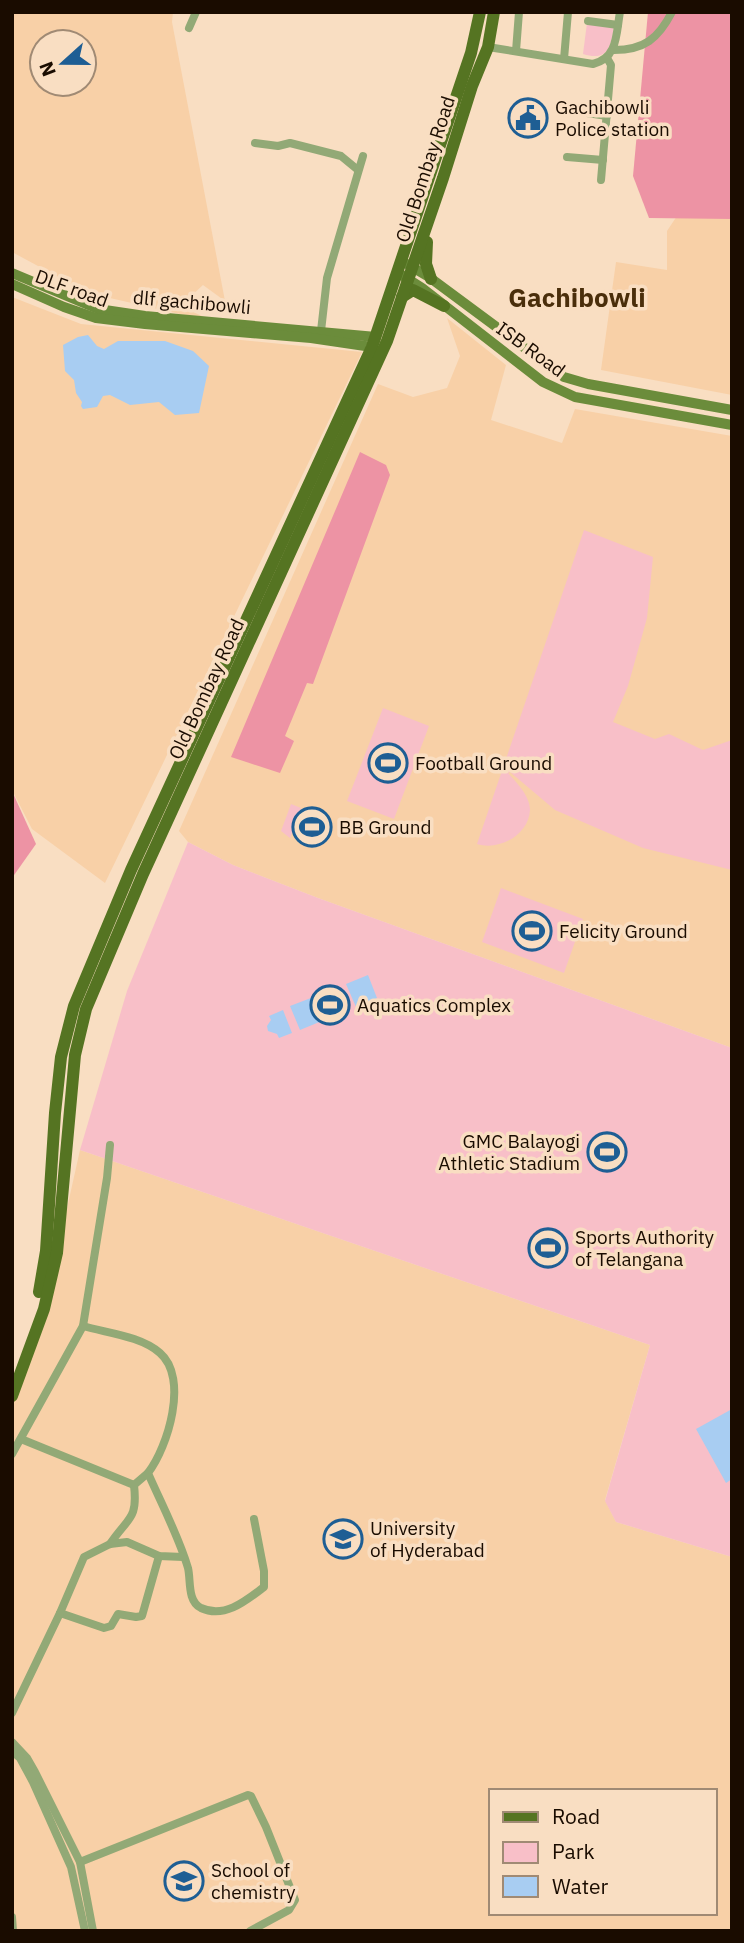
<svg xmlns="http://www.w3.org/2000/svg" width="744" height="1943" viewBox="0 0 744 1943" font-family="'IBM Plex Sans',sans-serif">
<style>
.built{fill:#f8d0a7;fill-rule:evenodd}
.green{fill:#f8bfc8}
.forest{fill:#ed93a4}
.water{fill:#a8cdf2}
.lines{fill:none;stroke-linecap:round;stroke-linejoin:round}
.minor{stroke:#92a976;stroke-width:8}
.secondary{stroke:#6b8c3b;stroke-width:10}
.primary{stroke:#557422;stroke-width:12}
.labels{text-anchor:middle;stroke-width:7;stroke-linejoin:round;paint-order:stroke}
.poi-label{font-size:19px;fill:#1a0c00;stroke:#f9dec2;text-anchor:start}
.street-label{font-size:19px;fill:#1a0c00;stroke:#f9dec2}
.district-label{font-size:26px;font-weight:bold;fill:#4a2e0b;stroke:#f9dec2}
</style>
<rect width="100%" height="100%" fill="#f9dec2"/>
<g class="built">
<path d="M12 12H173L172 22 225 301 203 285 180 306 215 322 88 293 12 252ZM42 42H84V84H42Z"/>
<path d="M732 178V395L601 370 616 262 667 270V231L701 180Z"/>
<path d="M12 297 81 324 362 352 105 883 32 829 12 790Z"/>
<path d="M447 318 506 365 491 420 562 443 575 409 732 436V1048L318 898 233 865 188 842 179 831 378 384 413 397 447 388 460 356Z"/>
<path d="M80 1150 650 1345 605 1500 616 1522 732 1557V1931H12V1395L57 1253ZM490 1791H714V1913H490Z"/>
</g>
<g class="green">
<path d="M587 23 614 26C611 46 608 62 583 54Z"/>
<path d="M584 530 653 557 647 618 628 686 613 722 655 739 669 734 703 750 732 740V870L643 848 555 810 510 772 508 773C517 783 530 796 530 810 529 835 499 851 477 844Z"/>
<path d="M383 708 429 726 394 819 347 801Z"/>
<path d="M291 804 301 808 290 838 281 831Z"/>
<path d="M309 809 326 816 315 845 298 839Z"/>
<path d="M188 842 233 865 318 898 732 1048V1557L616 1522 605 1501 650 1345 80 1150 127 991Z"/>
<path d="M501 888 583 919 564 973 482 942Z"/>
</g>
<g class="forest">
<path d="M648 12H732V219L649 218 633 176Z"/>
<path d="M360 452 386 465 390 475 313 684 307 683 285 736 294 741 280 773 231 757Z"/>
<path d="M12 791 36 844 12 878Z"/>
</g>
<g class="water">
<path d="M88 335 97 346 104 349 118 341H165L193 351 209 366 199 413 175 415 159 402 130 405 110 395 103 396 97 407 83 409 81 406 82 402 76 393 74 380 65 371 63 345 78 337Z"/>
<path d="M368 975 377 998 356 1007 346 984Z"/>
<path d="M337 988 346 1011 300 1030 290 1006Z"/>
<path d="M283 1010 292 1033 279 1038 277 1034 268 1031 267 1026 271 1020 269 1016Z"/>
<path d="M732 1409V1479L726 1483 696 1429Z"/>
</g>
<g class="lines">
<g class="minor">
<path d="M588 21 618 25"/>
<path d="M189 28 196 12"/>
<path d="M488 47 593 64C618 58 616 34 620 12"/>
<path d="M614 50C644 50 658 39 672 12"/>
<path d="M516 51 519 12"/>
<path d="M564 59 568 12"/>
<path d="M574 111 607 116"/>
<path d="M255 143 278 146 290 143 341 156 358 170"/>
<path d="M567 157 603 160"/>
<path d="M601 180 611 65 607 58"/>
<path d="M321 331 327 278 363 156"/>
<path d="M83 1326C107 1333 141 1336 160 1353 189 1378 168 1447 148 1473 161 1503 179 1537 188 1568 191 1580 187 1601 201 1608 225 1619 247 1600 264 1587V1571L254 1519"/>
<path d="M21 1439 134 1485"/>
<path d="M12 1454 83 1326 107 1178 110 1145"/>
<path d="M110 1544C128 1517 138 1520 134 1485L148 1473"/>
<path d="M60 1613 104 1628 111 1626 118 1614 136 1617 142 1616 159 1556"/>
<path d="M12 1713 60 1613 84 1557 110 1544 127 1542 159 1556 183 1557"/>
<path d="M12 1742 27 1758 35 1772 80 1862 93 1931"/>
<path d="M12 1751 20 1758 33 1782 71 1867 85 1931"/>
<path d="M80 1862 248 1795 251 1796 266 1827 295 1900 289 1910 250 1931"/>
<path d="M12 1917 13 1931"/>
</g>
<g class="secondary">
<path d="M407 264 429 277 564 377 588 384 732 410"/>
<path d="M397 272 422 288 543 382 575 397 732 425"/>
<path d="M12 273 98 309 145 316 376 337"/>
<path d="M12 284 64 307 96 318 145 324 311 338 372 347"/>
</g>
<g class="primary">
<path d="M427 242 426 264 431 279"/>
<path d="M402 297 413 290 444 306"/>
<path d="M39 1292 46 1251 55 1113 61 1057 74 1006 131 870 372 347 471 53 480 12"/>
<path d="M12 1396 44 1309 57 1253 75 1055 86 1009 143 874 387 341 443 178 472 86 488 47 494 12"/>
</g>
</g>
<defs>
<g id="civic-ring" transform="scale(2.0125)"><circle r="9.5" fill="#f9dec2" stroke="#1e5e94" stroke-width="1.5"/><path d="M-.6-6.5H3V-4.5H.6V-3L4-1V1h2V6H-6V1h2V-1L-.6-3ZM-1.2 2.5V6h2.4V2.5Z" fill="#1e5e94"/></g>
<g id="stadium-ring" transform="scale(2.0125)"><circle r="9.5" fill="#f9dec2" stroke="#1e5e94" stroke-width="1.5"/><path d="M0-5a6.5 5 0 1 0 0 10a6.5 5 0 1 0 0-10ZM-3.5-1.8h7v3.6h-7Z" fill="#1e5e94"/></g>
<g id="university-ring" transform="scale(2.0125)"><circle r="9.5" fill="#f9dec2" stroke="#1e5e94" stroke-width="1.5"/><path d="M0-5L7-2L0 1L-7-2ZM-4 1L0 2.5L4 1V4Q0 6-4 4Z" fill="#1e5e94"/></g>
</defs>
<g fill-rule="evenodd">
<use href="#civic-ring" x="528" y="118"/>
<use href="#stadium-ring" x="388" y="763"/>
<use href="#stadium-ring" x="312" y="827"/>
<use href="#stadium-ring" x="532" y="931"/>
<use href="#stadium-ring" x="330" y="1005"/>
<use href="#stadium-ring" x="607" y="1152"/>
<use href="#stadium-ring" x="548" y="1248"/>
<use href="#university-ring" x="343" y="1539"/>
<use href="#university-ring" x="184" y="1881"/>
</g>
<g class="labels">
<g class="poi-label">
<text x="555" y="114">Gachibowli<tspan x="555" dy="22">Police station</tspan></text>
<text x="415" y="770">Football Ground</text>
<text x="339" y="834">BB Ground</text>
<text x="559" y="938">Felicity Ground</text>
<text x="357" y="1012">Aquatics Complex</text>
<text x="580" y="1148" text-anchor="end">GMC Balayogi<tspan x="580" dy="22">Athletic Stadium</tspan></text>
<text x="575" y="1244">Sports Authority<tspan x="575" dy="22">of Telangana</tspan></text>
<text x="370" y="1535">University<tspan x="370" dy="22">of Hyderabad</tspan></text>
<text x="211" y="1877">School of<tspan x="211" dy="22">chemistry</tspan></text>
</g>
<g class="street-label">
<text transform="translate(425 169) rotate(-72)" y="7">Old Bombay Road</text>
<text transform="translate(72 288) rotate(20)" y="7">DLF road</text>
<text transform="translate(192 302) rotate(5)" y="7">dlf gachibowli</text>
<text transform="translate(531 349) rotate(36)" y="7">ISB Road</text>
<text transform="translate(206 689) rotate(-65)" y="7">Old Bombay Road</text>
</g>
<g class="district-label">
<text x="577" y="307">Gachibowli</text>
</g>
</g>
<rect width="744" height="1943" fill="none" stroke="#1a0c00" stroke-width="28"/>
<rect x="489" y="1789" width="228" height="126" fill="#f9dec2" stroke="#a08a74" stroke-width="2"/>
<rect x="503" y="1812" width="35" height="10" fill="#557422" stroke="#a08a74" stroke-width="2"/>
<text x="552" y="1824" font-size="21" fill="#1a0c00">Road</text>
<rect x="503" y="1842" width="35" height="21" fill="#f8bfc8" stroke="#a08a74" stroke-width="2"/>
<text x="552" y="1859" font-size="21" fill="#1a0c00">Park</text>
<rect x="503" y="1876" width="35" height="21" fill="#a8cdf2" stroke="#a08a74" stroke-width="2"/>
<text x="552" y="1894" font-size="21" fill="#1a0c00">Water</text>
<g transform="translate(63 63) rotate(249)"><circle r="33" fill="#f9dec2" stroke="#a08a74" stroke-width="2"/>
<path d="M0-5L12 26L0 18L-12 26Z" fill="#1e5e94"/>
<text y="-10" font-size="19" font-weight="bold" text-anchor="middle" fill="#1a0c00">N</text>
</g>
</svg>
